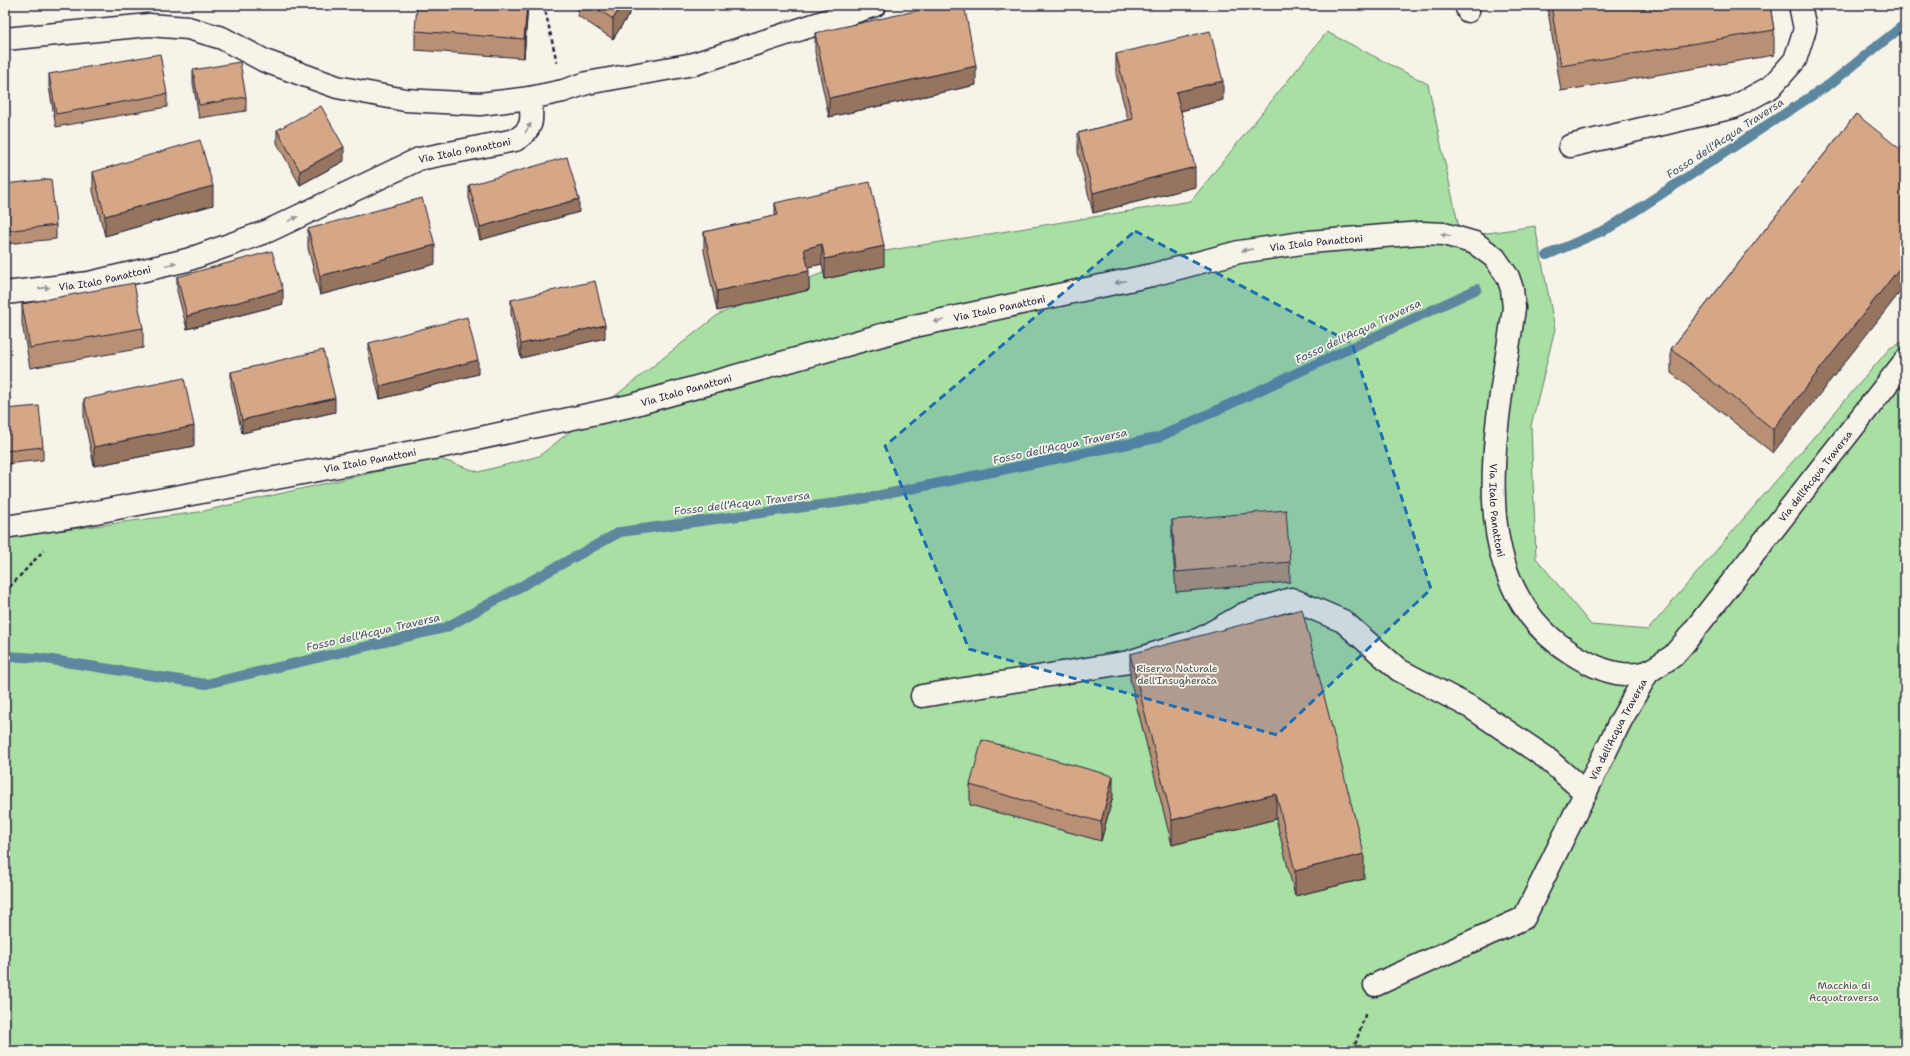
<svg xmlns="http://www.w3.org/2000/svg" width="1910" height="1056" viewBox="0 0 1910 1056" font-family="'Shantell Sans',sans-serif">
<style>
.green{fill:#a8dfa2;stroke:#65806e}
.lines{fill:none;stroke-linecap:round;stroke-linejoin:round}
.stream{stroke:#5c879f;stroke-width:10}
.minor-casing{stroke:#22223b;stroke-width:25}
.path{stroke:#22223b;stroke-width:2.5;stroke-dasharray:4 3;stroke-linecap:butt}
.minor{stroke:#f7f3e8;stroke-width:22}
.wall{fill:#b79074;stroke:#22223b}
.shaded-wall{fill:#95755e;stroke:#22223b}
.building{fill:#d5a787;stroke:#22223b}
.oneway{fill:#97959a}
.marked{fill:#1f6fb2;fill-opacity:0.2;stroke:#1f6fb2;stroke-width:3;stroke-dasharray:8 5;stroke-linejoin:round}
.labels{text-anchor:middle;stroke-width:3.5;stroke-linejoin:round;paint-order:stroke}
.street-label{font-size:10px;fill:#22223b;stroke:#f7f3e8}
.park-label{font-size:10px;fill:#445155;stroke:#f7f3e8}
.water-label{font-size:11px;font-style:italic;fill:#3f556d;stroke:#f7f3e8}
</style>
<rect width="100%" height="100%" fill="#f7f3e8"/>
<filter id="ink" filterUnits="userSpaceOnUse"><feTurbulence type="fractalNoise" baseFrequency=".025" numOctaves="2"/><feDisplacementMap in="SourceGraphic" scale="8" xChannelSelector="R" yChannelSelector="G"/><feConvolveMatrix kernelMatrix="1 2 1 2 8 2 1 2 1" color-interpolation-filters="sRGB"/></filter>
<g filter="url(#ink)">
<path class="green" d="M1327 32 1428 84 1461 237 1535 226 1555 329 1531 426 1536 558 1591 625 1648 630 1890 348 1905 341V1051H5V538L199 512 437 458 479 472 539 456 719 314 873 253 1191 201Z"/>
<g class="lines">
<g class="stream">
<path d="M1547 255 1609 228 1830 84 1905 24"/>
<path d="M5 656 39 658 206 684 445 628 620 532 857 500 1157 438 1477 289"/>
</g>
<g class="minor-casing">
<g id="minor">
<path d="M1466 5 1468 11"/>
<path d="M5 39 149 25 188 28 222 38 265 61 337 87 405 100 480 104 530 98 563 91 587 83 694 64 875 5"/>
<path d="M1570 146 1734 107 1771 87 1795 60 1805 29 1800 5"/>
<path id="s1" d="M5 293 89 283 187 260 268 231 419 159 515 140C535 129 532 118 530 98"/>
<path id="s2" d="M5 527 75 516 439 447 629 406 910 327 1152 275 1239 252 1309 242 1422 233 1444 234 1475 243 1495 258 1508 277 1512 289 1514 308C1499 419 1456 580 1571 653 1594 668 1621 680 1648 672"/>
<path d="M922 696 1129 662 1200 639 1244 614 1291 599 1343 621 1399 670 1472 708 1545 757 1586 793"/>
<path id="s3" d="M1375 985 1524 918 1620 722 1648 672 1673 656 1685 642 1905 361"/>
</g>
</g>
<g class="path">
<path d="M544 5 557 63"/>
<path d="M5 592 44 550"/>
<path d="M1353 1051 1366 1012"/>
</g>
<use href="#minor" class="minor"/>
</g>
<g class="wall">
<path d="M528 5 524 58 415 50V31Z"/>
<path d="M578 5H635L613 39 578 16Z"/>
<path d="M1547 5H1770L1774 30V55L1561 91Z"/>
<path d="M815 33 976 85 829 117 815 52Z"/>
<path d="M1116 54 1223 100 1181 111 1195 187 1093 213 1078 152V133L1128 120 1116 74Z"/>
<path d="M193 70 246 97V111L199 118 193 83Z"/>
<path d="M49 74 167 94V107L56 127 49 87Z"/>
<path d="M1856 114 1773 453 1671 373V349Z"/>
<path d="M277 130 344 161 300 185 277 143Z"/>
<path d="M93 172 213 205 105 236 93 191Z"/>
<path d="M5 184 56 225V239L5 244Z"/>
<path d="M469 185 579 212 480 240 469 198Z"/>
<path d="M775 203 884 266 825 279 822 264 808 267 809 290 717 311 704 251V232L775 216Z"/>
<path d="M308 229 435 264 320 295 308 248Z"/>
<path d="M177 277 283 304 187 329 177 291Z"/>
<path d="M511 300 605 338 521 358 511 314Z"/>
<path d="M22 304 143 328V348L30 368 22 323Z"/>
<path d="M369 343 478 374 380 399 369 356Z"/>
<path d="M231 372 335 412 242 433 231 385Z"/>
<path d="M84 399 194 446 94 466 84 419Z"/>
<path d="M5 409 43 447V460L5 464Z"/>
<path d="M1172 520 1290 562V582L1176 592 1172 539Z"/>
<path d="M1130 654 1364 879 1295 896 1276 819 1172 845 1130 679Z"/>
<path d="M970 785 1113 796 1101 841 970 805Z"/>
</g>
<g class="shaded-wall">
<path d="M527 5H528L524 58V39Z"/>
<path d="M622 5H635L613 39V19Z"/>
<path d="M996 5H1023L996 11Z"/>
<path d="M976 66V85L829 117V98Z"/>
<path d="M1223 81V100L1176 112V92Z"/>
<path d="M344 147V161L300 185V171Z"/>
<path d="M1195 167V187L1093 213V193Z"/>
<path d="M213 186V205L105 236V216Z"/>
<path d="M579 199V212L480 240V227Z"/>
<path d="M822 244V264L804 268V249Z"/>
<path d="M435 245V264L320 295V276Z"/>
<path d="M884 246V266L825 279V259Z"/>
<path d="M1905 261V286L1773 453V429Z"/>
<path d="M809 271V290L717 311V291Z"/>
<path d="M283 290V304L187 329V316Z"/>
<path d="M605 325V338L521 358V344Z"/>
<path d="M478 360V374L380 399V386Z"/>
<path d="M335 398V412L242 433V420Z"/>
<path d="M194 426V446L94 466V447Z"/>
<path d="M1113 776V796L1101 841V822Z"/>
<path d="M1276 794V819L1172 845V820Z"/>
<path d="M1364 854V879L1295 896V871Z"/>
</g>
<g class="building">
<path d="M417 5H527L524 39 415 31Z"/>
<path d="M591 5H622L613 19Z"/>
<path d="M943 5H964L976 66 829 98 815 33Z"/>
<path d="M1551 5H1770L1774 30 1561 66Z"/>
<path d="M1210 31 1223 81 1176 92 1195 167 1093 193 1078 133 1133 119 1116 54Z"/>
<path d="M160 54 167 94 56 114 49 74Z"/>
<path d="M240 62 246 97 199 105 193 70Z"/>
<path d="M321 106 344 147 300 171 277 130Z"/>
<path d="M1856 114 1905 153V261L1773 429 1671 349Z"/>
<path d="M200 140 213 186 105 216 93 172Z"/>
<path d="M567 157 579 199 480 227 469 185Z"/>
<path d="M51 179 56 225 5 231V184Z"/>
<path d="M870 182 884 246 825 259 822 244 804 249 809 271 717 291 704 232 778 215 775 203Z"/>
<path d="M422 198 435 245 320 276 308 229Z"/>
<path d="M272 251 283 290 187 316 177 277Z"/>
<path d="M595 281 605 325 521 344 511 300Z"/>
<path d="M134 283 143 328 30 348 22 304Z"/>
<path d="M467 317 478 360 380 386 369 343Z"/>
<path d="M323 350 335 398 242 420 231 372Z"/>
<path d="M184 378 194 426 94 447 84 399Z"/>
<path d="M39 406 43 447 5 451V409Z"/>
<path d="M1286 510 1290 562 1176 572 1172 520Z"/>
<path d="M1302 609 1364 854 1295 871 1276 794 1172 820 1130 654Z"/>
<path d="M982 740 1113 776 1101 822 970 785Z"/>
</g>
<defs><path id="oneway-solid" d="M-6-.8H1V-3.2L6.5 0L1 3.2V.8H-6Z"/></defs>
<g class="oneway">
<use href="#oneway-solid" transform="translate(528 128) rotate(-59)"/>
<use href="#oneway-solid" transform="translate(293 219) rotate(-26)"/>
<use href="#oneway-solid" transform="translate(1446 235) rotate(-170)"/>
<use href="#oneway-solid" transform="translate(1247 250) rotate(172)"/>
<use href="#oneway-solid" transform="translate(171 264) rotate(-15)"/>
<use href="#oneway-solid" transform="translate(1120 282) rotate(168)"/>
<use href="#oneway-solid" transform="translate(44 288) rotate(-6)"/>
<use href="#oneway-solid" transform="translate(939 321) rotate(168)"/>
</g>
</g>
<path class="marked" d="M1135 231 1352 343 1431 589 1277 735 969 649 885 446Z"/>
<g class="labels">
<g class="street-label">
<text dy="4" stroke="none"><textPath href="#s1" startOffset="485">Via Italo Panattoni</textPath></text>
<text dy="4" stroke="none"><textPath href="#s2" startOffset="1343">Via Italo Panattoni</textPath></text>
<text dy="4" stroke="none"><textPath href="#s1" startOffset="101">Via Italo Panattoni</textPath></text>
<text dy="4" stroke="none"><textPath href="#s2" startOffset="1019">Via Italo Panattoni</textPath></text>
<text dy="4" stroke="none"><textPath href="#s2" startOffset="695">Via Italo Panattoni</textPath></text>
<text dy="4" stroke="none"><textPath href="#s2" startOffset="371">Via Italo Panattoni</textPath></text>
<text dy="4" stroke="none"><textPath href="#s3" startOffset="698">Via dell'Acqua Traversa</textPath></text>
<text dy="4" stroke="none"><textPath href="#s2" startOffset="1787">Via Italo Panattoni</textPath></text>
<text dy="4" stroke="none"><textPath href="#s3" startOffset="374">Via dell'Acqua Traversa</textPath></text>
</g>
<g class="park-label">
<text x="1177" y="672">Riserva Naturale<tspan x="1177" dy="12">dell'Insugherata</tspan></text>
<text x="1844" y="989">Macchia di<tspan x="1844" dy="12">Acquatraversa</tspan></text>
</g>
<g class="water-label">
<text transform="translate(1725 138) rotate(-33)" y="4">Fosso dell'Acqua Traversa</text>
<text transform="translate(1358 331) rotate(-25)" y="4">Fosso dell'Acqua Traversa</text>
<text transform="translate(1060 446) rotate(-12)" y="4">Fosso dell'Acqua Traversa</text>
<text transform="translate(742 503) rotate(-7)" y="4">Fosso dell'Acqua Traversa</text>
<text transform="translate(373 632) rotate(-13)" y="4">Fosso dell'Acqua Traversa</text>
</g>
</g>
<rect width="1910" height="1056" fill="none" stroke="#f7f3e8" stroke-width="20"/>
<rect x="10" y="10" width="1890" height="1036" fill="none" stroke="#22223b" stroke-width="1.5" filter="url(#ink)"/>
</svg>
